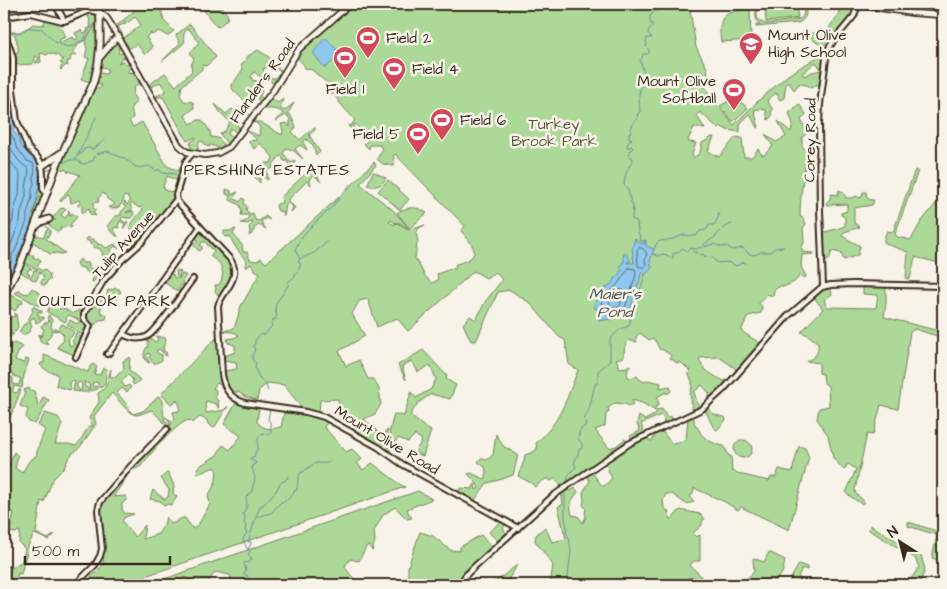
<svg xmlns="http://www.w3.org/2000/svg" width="947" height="589" viewBox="0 0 947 589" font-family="'Architects Daughter',sans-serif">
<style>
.green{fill:#acd998;stroke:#74825b}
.water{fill:#8fc8ee;stroke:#6d899b}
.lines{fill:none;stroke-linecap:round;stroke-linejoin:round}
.shore{stroke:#5d6971;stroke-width:1}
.stream{stroke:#6d899b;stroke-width:1}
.tertiary-casing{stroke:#3b2a1e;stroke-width:8}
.secondary-casing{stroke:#3b2a1e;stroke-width:8}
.primary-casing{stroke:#3b2a1e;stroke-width:9}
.tertiary{stroke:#f7f3e8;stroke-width:4}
.secondary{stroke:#f7f3e8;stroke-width:4.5}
.primary{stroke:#f7f3e8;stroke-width:5.5}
.labels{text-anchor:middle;stroke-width:5;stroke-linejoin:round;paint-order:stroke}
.poi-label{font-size:15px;fill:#3b2a1e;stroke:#f7f3e8;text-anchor:start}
.street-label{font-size:15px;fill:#3b2a1e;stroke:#f7f3e8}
.park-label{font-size:15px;fill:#57563c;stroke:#f7f3e8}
.neighbourhood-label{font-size:16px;letter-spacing:1px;fill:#3b2a1e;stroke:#f7f3e8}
.water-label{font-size:16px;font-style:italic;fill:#505252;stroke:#f7f3e8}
</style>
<rect width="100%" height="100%" fill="#f7f3e8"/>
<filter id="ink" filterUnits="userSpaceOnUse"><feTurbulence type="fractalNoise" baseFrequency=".02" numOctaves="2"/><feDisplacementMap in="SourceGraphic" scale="10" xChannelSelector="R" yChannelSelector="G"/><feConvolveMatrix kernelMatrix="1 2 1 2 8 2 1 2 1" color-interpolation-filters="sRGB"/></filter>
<g filter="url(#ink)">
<g class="green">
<path d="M132 4H169L168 8 161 6 160 7 161 9 164 21 174 31 167 36 159 31 152 35 151 33 146 37 152 46V48L145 55 137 44 130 48H128V45L122 39 140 26 139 22 135 17 127 23 125 21 124 22 126 24 124 25 123 24 118 27 123 35 120 36 115 27 133 12 135 8Z"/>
<path d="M210 4H222C221 10 226 11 228 16L227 19 219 27 216 26 205 12 204 10Z"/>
<path d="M354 4H689L696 47 707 68 708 74 704 73 702 80 711 98 734 125 758 101 788 75 819 56 824 58 822 68H820L817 63H814L802 74 805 76 812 72 822 70 820 83 811 88 807 85 799 84 794 90 789 82 786 83 784 98 780 100 776 93 767 100 773 110 771 111 772 116 768 120 766 110 759 109 754 110 759 127 757 128 750 114 740 124V132L727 130 720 126 718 128 700 112 697 116 705 129 694 127 688 140 689 142 696 143 692 154 693 158 700 153 702 143 712 137H714L708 151 719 157 736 137 742 138 744 157H752L758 149 762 155H764L773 146 765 134 776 142 786 137 778 121 791 132 793 124 789 113 799 104 806 114 801 120 804 126 806 134 802 137V146L807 151C804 173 800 195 800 217L803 218 806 224 803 228 804 242 802 247V252L814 253V254L802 255 801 267 806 276 805 278 800 275C795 284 791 283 783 287L782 285 774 290 773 296 767 294 759 303 762 307 761 313 748 316 741 331 761 344 736 373 735 368 719 357 699 358C701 370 714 376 724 381L730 380 704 404H703L710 394 702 385 694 392 699 409 693 410 690 394 692 387V381L688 373 690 371 682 363H677L670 358 671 355 661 349 660 350 657 344 653 338 649 340 640 333C636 336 635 338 637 342L631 341 629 340C624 345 624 350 624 357L616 359 620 368 627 367 629 365 631 366 628 369 627 374 629 378 637 376 639 379 644 382 648 380 661 383 660 388 670 386 671 391 667 394 666 392 657 397 659 405 655 407 656 410 662 409 667 417 671 416 672 420 665 424 664 423V419L661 415 641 424 645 435 631 439 630 436 640 431 637 424 639 416 645 420 654 415 657 412 642 403 632 400 633 404 629 406 625 404 615 403 608 408 609 412 606 414 605 426 595 430 609 448 616 446 625 439 626 441 573 480 561 486 555 479 550 481 548 478 542 481 535 487 531 483 518 476 524 461 525 455 533 452 537 449 536 443C560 423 567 398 578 370L569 364 565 340 559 337 530 303 510 290 498 292 476 341H471L463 324 470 316 476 320 485 302 502 280 496 272 486 278 474 271 408 331 397 318 377 327 368 299 359 301 352 314 365 336 339 351 346 366 359 360 368 379H373L379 389 381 404 375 414 364 419 381 435 388 430 383 449 351 432 358 420 339 408 338 399 320 400 319 414 301 409 299 404 284 385 268 383 259 390 257 400 246 397 238 392H235L229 390 224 371 237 369 236 362 224 360 225 356 235 352V345L228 343 227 339 234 338 239 335C233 331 228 332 222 331L232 329 235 326 241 306 260 273 255 270 251 264 246 268 245 265 247 261C240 254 233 245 230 236L225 237 224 236V231H229L236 229 233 234 242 245 243 252H247L250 260 257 261 261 258 266 263 349 188 374 162 376 165 360 184 393 210 409 228 397 213C407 206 417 206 427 213L409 229 400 223H395L391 220 389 222 394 225 395 223H397L410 230 425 225 419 228 416 233 418 242 417 244 415 258 425 276 432 283 438 280 437 274 453 268 454 270 456 268 455 266 456 264C484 257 474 246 461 231L465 226 395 154 393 156 394 158V166L383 164 377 159 382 150 380 145H370L369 149 364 144 368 140 367 135 363 134 358 137 362 131 355 124 354 125 353 130 350 128 348 125 351 126 355 120C349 113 341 106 336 97L337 93 333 89 334 94H331L328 84 312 70 305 68 304 65 296 56 298 54H302L300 52 302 48 337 17Z"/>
<path d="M763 4H783C775 5 757 3 757 15 757 20 761 22 766 24L800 19C805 15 805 9 800 4H803C808 11 807 19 798 23L756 27V25H760C753 17 754 9 763 4Z"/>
<path d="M796 4 798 18 766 22 765 8Z"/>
<path d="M834 4H847L851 7 850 8 853 12 851 16 828 44 821 45C816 42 810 40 811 33H814L823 37C827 35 830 30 830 26L840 13Z"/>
<path d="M879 4H943V13L900 9Z"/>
<path d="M750 9 751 38 750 40 721 42C717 14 725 12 750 9Z"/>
<path d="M89 12 97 15 95 24 88 32 83 41 78 44 77 47 72 52 77 55 71 56 70 61 67 62 68 66 66 65 61 70 60 69 63 64 60 63 63 60 57 55 49 53 47 55 41 53 40 55 41 62 35 63 36 61 39 59V58L35 56V60L33 62V64L17 65 15 64 13 53 18 52V46L15 35 12 34V32H22L33 24 43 25 46 19 59 23 65 37 59 40 60 42 73 37 75 40 78 38 75 33 81 30 84 33 88 31 87 29 91 27 89 22 90 21 87 13Z"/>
<path d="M190 24 216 57 206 66 202 65V69L182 86 180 95 184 101 193 102 194 108 188 113 185 116 191 124 198 120H202L210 131 211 137 218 138 225 146 221 149 211 145H209L210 147C207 147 205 145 204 142L200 141 198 146V152L190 150 191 146 190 143 196 138 195 137 187 141 163 97H155L166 91 160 82 152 87 150 84 165 73 176 86 192 71 191 65 194 59 190 53 199 42 188 28C184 33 182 35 185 41L182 45 162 61 180 43 176 36 177 34Z"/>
<path d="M96 25 97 30H99L95 69 94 68 90 72 93 74 90 82 81 79 89 59 85 57 87 49 85 42 90 33Z"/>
<path d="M118 40 122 46 120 48 119 45H118L119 51 118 52 119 54 124 52 126 55 118 63 123 61 126 65 130 62 129 64V66L132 65 135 69 134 70 131 67 128 70V72L129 73 132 72 133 73 136 72 142 82 134 87 133 95 137 102 131 107 133 118 129 121 133 127 142 122 167 166 182 172 178 181 167 176 163 186 166 191 175 192 174 199 144 238 130 253 128 251 130 247 125 243 134 231 129 227 143 209 141 207 139 208 132 203 130 205 132 210 130 211 129 210 126 213 133 211 134 214 131 218H127L123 217 121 219 125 223 127 221 128 222 124 228H123L125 224 120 221 118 226 119 228 116 227 113 229 116 233 118 237 110 231V229L107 226 115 216H117L121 215V212L126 207 123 205 125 202 127 205 130 201 127 196 123 197 124 200 119 207 113 209 108 207 113 206 115 204 107 199 106 196 103 193 98 199 99 202 93 203 94 205 93 206V208L96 210 93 212 96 216 90 214 89 212 90 210 88 208 82 214V204L78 206V205L81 201 79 200 71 203 70 196 68 194 61 202 60 200 80 175 69 171 68 173 67 170 63 169V170L60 167 94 88 99 89 101 86 100 84H96L100 73 106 74 108 70 106 68 100 66C103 51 106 50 118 40Z"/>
<path d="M258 50C261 52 263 53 266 55 272 59 278 66 282 72L278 70 275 66H270L263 69 266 76 270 78H275L279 73C278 78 278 81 272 83 269 78 263 79 259 76 257 75 256 73 254 72L251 76 252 80 257 81 258 86 262 90 260 96 262 98 261 102 257 99 259 95 255 91 251 97 252 100 248 104 234 91 232 88V85L243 69 241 66 248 56Z"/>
<path d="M271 99 278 103 283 99 280 108 284 111 294 103 288 113 290 114 296 127 292 132 300 140 313 128H315V130L309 135 320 152 316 155 313 145 306 139 303 142 307 150 300 145 295 149 303 159 294 151 287 148 283 153 291 163 295 160 294 167 289 165 287 161H284L282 156H280L273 165 272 169H269L267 171 268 180 262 176 260 177V183L251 172 259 173 261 172 260 167H265V163H271L273 157 260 143 254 149 248 141 258 140 245 130 247 128 248 131 259 136 260 127 256 123 252 122H260L282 135 283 131 281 124 287 123 290 127V119L286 115 276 121 283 113C277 108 270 109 263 109Z"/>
<path d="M734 101 742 103 748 108 734 121H732L720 106 727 102Z"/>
<path d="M215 104 226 114 232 109 239 115 235 123 240 129 236 132 231 128 228 133 233 139 228 145 220 134 225 131 230 122 220 112Z"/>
<path d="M310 169 315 172 321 182 314 175 309 179 311 185 307 181 288 200 295 208 291 212 293 207 290 204 287 203 286 205 284 216 283 212 278 211 276 206 277 204 282 203 281 197 304 175 310 172Z"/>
<path d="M915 170 918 171 895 234 897 237 911 240 921 222 939 200 943 192V280L937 278 939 263 915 257 910 279H906L908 252 889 245 884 242V238L887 231 893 232Z"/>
<path d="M373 172H374L386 178C382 186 375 188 367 185Z"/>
<path d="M388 180 409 199 400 210 378 191Z"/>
<path d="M40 181 41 192H43L44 195 19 260 4 289V286L18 259 17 257 19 254 32 220H33L35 216 33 215 38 198 41 196H38V191L37 189 39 187Z"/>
<path d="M226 189 231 191V195L238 192 233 198 240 202 243 198 245 200 244 203 247 207 246 210 250 214 253 213 255 220 259 221 266 216 270 220 266 218 261 222 266 229 259 225 254 228V232L249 236 250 231 249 227 253 223 252 221 248 224 241 223 246 221 249 216 247 215H241L242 211 240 205 230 200 229 195 226 194Z"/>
<path d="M839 190 843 192 846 198H852L857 196 859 198 862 197 863 192H866L867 198 871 200H874L872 205 854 208V223L860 227 844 232 842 236 860 246 858 255 844 260 841 253 832 251 829 260 825 262 824 232 837 229 845 226V217L841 215V213L847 211V204L827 205 826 203 830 199 831 194 838 195Z"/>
<path d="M61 208 66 209 61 215 65 218 69 213 68 210 70 212 69 214 71 215 72 213 77 217 70 225 72 226 71 228 67 226 63 228 61 227 60 228 61 230 58 232 49 225V223L50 221 56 220 54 219 51 220Z"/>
<path d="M46 226 51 231 46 239 49 241 65 253 61 254 57 253 50 254 33 242 35 234 38 236V235L42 237H44L46 230 48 229Z"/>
<path d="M201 230 230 262C234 275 227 286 219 296L215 291 216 289 215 285H219C223 279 224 271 220 264 218 261 213 259 210 256L214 251 211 248 210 246H208L206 242H202L200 245 202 246V249L199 251 192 244 191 245 190 249H188L187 248 193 239 192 241 196 243 198 240 195 236Z"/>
<path d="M88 237 90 239H94V241L98 243V245L101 244 106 248 115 244 119 249 115 246 110 251 117 256 123 258 116 265V263L117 261 115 259 110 263 108 260 111 259 110 257 105 255 103 256 102 252 98 248 93 247 90 244V242L86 240Z"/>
<path d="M28 255H34L32 258 34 257 36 259 38 258 41 260 36 269 26 263 25 264 32 269H29L27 272 30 275 29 277 22 273 21 271Z"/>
<path d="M80 259 83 263H89V268H91L94 271 95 266 96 265 99 266 101 265 107 271 106 272 104 270 102 273 105 276 109 271 110 272 103 279 102 277 98 276 93 282H92L93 277 88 273V272L84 270V268L79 267 77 263Z"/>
<path d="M38 269H40L42 271 44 269 50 275 49 277 51 279 47 281 45 286 41 284V282L44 277 40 272 36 281 30 278 34 272 33 271 34 270 37 271 36 270Z"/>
<path d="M177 270 181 272 178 279 180 277 182 274 186 275 182 282 185 286 181 285 179 288 180 293 165 283 166 280 169 278V276L167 275 168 273 174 275 173 277 175 278 177 276 176 271Z"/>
<path d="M863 285 886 286V303L884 317 943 332V338L915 329 910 332 898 409 881 405 873 435 867 434 855 490 856 494 865 502 861 504 846 493 856 469 848 464 844 470 833 458 828 435 817 419 819 408 829 406 828 386 824 383 823 374 819 373V363L806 361C815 358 819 353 818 343L808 335 801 332 823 309 813 296 821 289 830 287 832 294 824 300 827 307 876 308 878 295 863 294Z"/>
<path d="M32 288 45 297 44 299 42 298 39 303 40 305 39 306 15 293 16 291 18 292 20 289 19 290 23 293H24L28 294Z"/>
<path d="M115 288 119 289 121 292 117 294V299L114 298 115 302 114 303 107 302 104 304 97 300 94 301V297L97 293 98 294 99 297 106 298 108 290 112 289 114 290Z"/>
<path d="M9 294 23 301 22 304 20 303 15 311 9 307 6 311 8 314 6 315 7 318 15 316V313L16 314 18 327 15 332 4 328V301Z"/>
<path d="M52 302 58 305 59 308H64L72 314 74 312H76L79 311 77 308 79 307 82 309 83 312 82 318 89 326 87 327 86 333 83 336 67 324 70 320 77 324 79 322V320L69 315 66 318 67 320 65 322 47 312Z"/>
<path d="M92 303 95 306 100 304 102 305 100 312 105 314 107 316 106 319 102 320 100 319 95 325C90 324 86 322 84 315Z"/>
<path d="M33 306 42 311V313H40L38 311 37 314 39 315V318L41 317H44V319L36 323 35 318H32L30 321 32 326 29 332 23 335 19 332 24 324 25 325 33 311 32 309Z"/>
<path d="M49 315 51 319 52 320 51 328 53 329 49 338 45 342 48 343 47 345 41 342 38 335 39 334 40 337H41L44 329 42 328 41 326 45 323H47L49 321 47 317Z"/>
<path d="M63 324 74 332 72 336 68 339 70 346 73 345V342L72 341 74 339 76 333 83 339 74 355 58 348 57 347 64 340 63 338 64 335 59 330 54 331V329H59L61 325Z"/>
<path d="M4 331 14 334C10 337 9 336 6 341L7 344 9 346 14 343 23 347 19 351 15 360 24 363 25 362V359L29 360 25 371 23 380H20V378L14 376 9 369 8 376 13 378V384L19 385 20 381 23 382 22 388 15 386 13 388V392L16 393 19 390H21L9 420 10 421 4 436Z"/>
<path d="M219 335 224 387 217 383 213 388 216 390 215 397 218 401 219 409 216 404 206 401 205 404 206 413 224 410 228 406 214 428 208 424 207 420 200 417 192 423 189 420C177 422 149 456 141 466L136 469H132L113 497 125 496 127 499 122 504V509L124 513 134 514 125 517 122 521 135 537 145 525 143 539 158 534 164 525 166 517 172 524 182 518H185L193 529 198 525 210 504 208 496C214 487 218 479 216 468H212L198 474 197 468 217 455 223 445 230 450 241 436 224 424 236 403 247 406 259 407 257 422C265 431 271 429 281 427L284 413 306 415 328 422 324 427 346 452 352 449 362 459 357 463 363 470 372 463 401 485 405 487 119 585H106L105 584 98 583 94 584C91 583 89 582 90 578L103 565 104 545 101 508 109 494 131 468 170 429 169 428 172 423 165 417 172 421 175 418 173 412 179 411 180 406 177 400 171 404 161 394Z"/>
<path d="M156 336 165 338 166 341 163 347 164 349 162 350 166 352 167 356H166L159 349 156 351 159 354 162 355V360L156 363H153L149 357 151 355 148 353 146 356 150 363 147 362C143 356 143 355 146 348L148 347V343L149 342 146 341 145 339 149 337 155 342 158 340Z"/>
<path d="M423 350 447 376 446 379 456 385 450 399 431 394 418 403 410 415C417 421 423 427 431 431L423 456 415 453 422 440 415 435 408 442 398 438 388 453 385 451 388 445 390 429 394 414 404 416 411 392 416 398 431 389 436 379 430 365 418 372 412 361 402 366 406 380 398 365Z"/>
<path d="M44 355 88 372 90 367V366L93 364 97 367 94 374 100 375 103 368 107 369 105 383 100 388 97 382 92 383 93 387 97 386 98 389 90 391 89 384 84 382 85 387 88 388V392H81L82 384 80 382 77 384V387L79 389 80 392 73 391 75 381 73 380 69 382V385L71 388 70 390 56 386 58 376 56 373C49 373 45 369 40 365L41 363H44Z"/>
<path d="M130 357 129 370 140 380 134 385 132 383 133 380 128 375 121 381 125 387 129 385 131 387 127 392 122 388 117 393 129 407V410L133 414 143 411 159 396C165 403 162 413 165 421L170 423V425L168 427 152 410C147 411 141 415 136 415 129 415 117 398 112 393L94 416 96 424 80 447 69 457 64 468 53 479 44 502 41 501 36 533 48 539 55 534 49 540 34 534 28 546V548L21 574 18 573 16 581 18 582 16 585H4V564L12 568 22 561 25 549 19 543 20 531 15 533 10 532 14 512 4 513V481L14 452 18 456 15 468 22 473 29 461 36 456C38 447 41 439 45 430L38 425 45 413 58 417 62 424 55 444H69L76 446C82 440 84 433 89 426H93L89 418 99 402 98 393C108 388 108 379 111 369L110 375 112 377H116L124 368 123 361Z"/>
<path d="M29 388 30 390 34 391 37 400 38 406H39L43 397 49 400 35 424 29 422 26 417 28 409 20 406 25 392 24 390Z"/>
<path d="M706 407C714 413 714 416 725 417L726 420 717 430C710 426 710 416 704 410Z"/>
<path d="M693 416 694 418C694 425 696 425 699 430 700 431 700 433 701 434 706 440 716 445 724 446L729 456H731L732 471 743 475 769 481 771 477H776L779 469 792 472 799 446 805 448 809 457 789 530 741 507 738 510 725 502 694 488 693 494 690 496 694 502 686 504 672 494H666L663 500 664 508 668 511 671 520 680 510 700 514 705 519 702 521V525L693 533 696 537 700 535V561H694L690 565 701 576 699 579 694 577 688 578 689 585H550L553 565 535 541 536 535 545 527 552 542 566 539 558 507 563 504 561 492 565 489 570 491 575 488 578 492C571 501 569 504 572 515L578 516 583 523 586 516 585 513 586 509 583 504 584 501 583 492 590 481 586 475 591 471 602 486H605L612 478 608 470V467L606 464 604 465 602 463 632 443 647 436 650 441H652L656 434 662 431 672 444 678 443 686 439 688 419Z"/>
<path d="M496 434 503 446 518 455 513 475 499 480 487 483 474 501 460 494 459 492 460 488 472 489 475 484 476 490 479 488 475 481 468 474 471 473 484 479 486 478V472L485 467 478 462 481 458 487 460 493 455Z"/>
<circle cx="743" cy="449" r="9"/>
<path d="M168 472 174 486 173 493 177 497 171 505 167 504 165 506 160 501 150 499 153 490 164 499 168 497 169 490 161 478Z"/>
<path d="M418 491 432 499 407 509 409 514 412 518 407 519 395 507 383 515 374 531 375 541 372 551 369 545 366 547 359 561 350 559 345 566C348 573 356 582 363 585H232L230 575 215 572 206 585H200L184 577 180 585H147Z"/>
<path d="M501 521 506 525 503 528 506 533 497 541 489 532Z"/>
<path d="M908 522 943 533V550L937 560 932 558 937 535 908 526Z"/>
<path d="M870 525 921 555 925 570 919 585H907L919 567 915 558 869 530Z"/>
<path d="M420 532 433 536 450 550 460 551V547L481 535 493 549 458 585H390L408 577V567Z"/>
<path d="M769 552 785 560C784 564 784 569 782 573 776 586 755 585 743 585L745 580 754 572 753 558 764 562Z"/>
<path d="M518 564 505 585H478L485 581 489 584 498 580Z"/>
<path d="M799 564 807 567V570L802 568 798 577 804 581 803 585H789L790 580Z"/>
</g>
<g class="water">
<path d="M326 38 339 52 341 55 325 68 313 53 323 40Z"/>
<path d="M4 55 7 67V82L12 96 10 112C16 119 14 124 14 132L19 137 20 144 30 157 32 156C39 161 39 167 40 174L39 176V187L37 189 39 191 37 192V198L34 210 32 215 31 225 19 254 17 257 18 259 4 286Z"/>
<path d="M635 238 637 242 644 244 645 242 643 241 646 240V246L650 247 652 249H654L650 261 652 268 645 275 643 272 641 273 640 279 628 316 600 321 597 317 601 310 598 308 595 309 594 305 605 288 610 285 622 270 620 267 622 263 625 261 623 259 624 253H626L630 260V262H627V263H634L632 249Z"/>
</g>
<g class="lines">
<g class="shore">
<path d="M4 89 6 95 5 112 10 123V133L14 139 16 147 24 157 27 161 33 163 35 172 33 177 34 184 32 189V197L27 214V221L15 251 12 255V260L4 276"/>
<path d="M4 136C11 147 15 161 28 168L29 171 26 188V196L21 212 20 221 10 247 6 253 4 263"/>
<path d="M4 153 20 174 19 195 14 210 13 220 4 243"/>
<path d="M639 248H642L647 253 645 260 646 265 644 267H640L638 266 637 250Z"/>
<path d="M629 268 635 269 636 271 635 278 624 311 623 313 607 315C604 312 606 308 601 304 603 296 609 293 614 288 619 283 625 273 629 268Z"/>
<path d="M620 290H623L624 292 620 306 618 307 612 308C605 298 614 297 620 290Z"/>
</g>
<g class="stream">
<path d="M925 9 929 7 935 5 940 9 943 8"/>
<path d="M104 12 113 4"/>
<path d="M4 30 7 33 9 32"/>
<path d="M10 32 17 33 27 28H32L42 29 55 42 68 47 74 46 80 41H84C88 34 95 28 98 19"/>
<path d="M78 155 96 117"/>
<path d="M75 159 77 156 82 153 84 149 89 148 93 149 105 140"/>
<path d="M62 163C65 161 74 159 77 160 79 161 80 163 82 164L88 163 90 161H93L96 154 108 151 120 157 125 158 127 161C132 162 131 165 136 167 139 168 146 167 149 166L156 171 159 169 162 173 176 174"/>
<path d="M45 172 53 167"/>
<path d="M643 241H641L639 239 640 236 638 233 637 222 632 219 633 205C627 198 632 192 624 185 625 182 624 180 625 177 625 174 631 163 633 160L632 157 628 156 630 153V150L633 148 631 146 628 148 627 146 629 141 632 139 629 138V133L631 132V129L634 121 638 119 637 114 640 112C640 103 636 90 644 84V79L646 78 640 60 642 58 643 54H648L649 53V50L646 47 647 44 646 41 647 38H652L648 33 650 28 653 27 650 21V16L655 11H658V7L660 4"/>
<path d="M704 247 713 244 723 247 726 246 733 250 743 248 749 254 755 255 761 252H770L775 248 784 247"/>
<path d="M654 249 657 243 660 241 673 239 683 235 696 236 700 231 706 230 709 225H714L719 216 718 213"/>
<path d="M691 249 695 253 697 252 701 255 703 254 704 256 710 258 712 257 716 262 719 263 727 262 737 266 741 263 742 264 743 262 746 263"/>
<path d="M653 254 659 256 662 254 667 255 672 259 673 257V254L677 253 683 248 687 251 690 248 697 249 699 247 700 248 702 247C705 241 711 241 715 237 720 232 725 226 732 224"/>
<path d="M301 258 314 253 326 243V241"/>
<path d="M268 391 266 385 258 376 255 367 256 363C250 360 252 354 255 350L253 346 255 344V341L260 334 264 335 272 326 271 323 273 322V319L275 320 277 315C273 306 276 303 281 296 284 293 285 289 288 286L289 281 295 276V274L299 269 301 264 298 262 300 259 295 250C302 229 325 217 338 200 342 194 347 190 350 184"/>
<path d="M256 516 261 505H263L276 491 280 483 286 480 288 476"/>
<path d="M248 549 251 544V542H248L256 517 271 513 281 502H284L293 495 294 491 297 490C297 485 298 477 301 472H303C307 469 312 464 317 463 322 463 325 464 330 462"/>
<path d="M245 585 244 584 248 578 247 575H244L246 570 244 563 246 562 248 563 252 559 248 554 250 552V550L247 549 243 539 247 533 245 531 246 527 244 522 245 517 243 514 247 506 246 497 252 491 255 478 252 467 253 465 256 463 255 462 251 460 250 458 255 456V452L258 449C258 443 256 437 263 433L269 435 271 433V424L268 419 270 409"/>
<path d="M567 585 571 551 569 538 566 532 567 527 565 519V496L561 487 567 481 569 474 576 467 574 463 577 457 579 450 582 448C583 444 581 442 578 439L580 430 586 425 584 419C592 409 591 394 596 383H598V371L609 362 610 359V339C615 335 620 327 627 327L629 325 645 275"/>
<path d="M916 585 919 582"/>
</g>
<g class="tertiary-casing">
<g id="tertiary">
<path d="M55 4 63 18 64 21"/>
<path d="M4 17 31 13 62 21 67 20 90 10 100 13"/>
<path d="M4 33 9 45 13 58V90L17 121 28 148 38 158 42 164 43 175V189L47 194"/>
<path d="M192 154 186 161 176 195 177 201 182 207 230 259C243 278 222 291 218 306L222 374C224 389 230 398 245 403L306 412 324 417 378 447 402 464 518 528"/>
<path d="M823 286 820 210 819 123 820 104 826 59 829 48 834 40 854 16 858 5"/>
<path d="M123 334C130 338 138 340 146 337 157 333 183 291 193 279"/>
<path d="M107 354 109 353 114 346 200 227"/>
<path d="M76 357 90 326 84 319V314L104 280 122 260 142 242 176 200"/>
<path d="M75 585 95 565 100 556 102 549 98 510 100 502 130 467 167 429"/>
<path d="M459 585 466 575 474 567 553 496 596 466 630 443 702 409 724 389 788 316 822 287 831 285 853 284 943 286"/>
</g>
</g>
<g class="secondary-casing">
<g id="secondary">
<path d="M855 4 913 13 943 15"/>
<path d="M100 13 106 17 110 23 179 145 187 152 205 155 218 153 229 147 273 91 299 49 350 4"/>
</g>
</g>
<g class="primary-casing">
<g id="primary">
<path d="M100 57 114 40 119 37"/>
<path d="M42 166 61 153"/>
<path d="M35 227 41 222 49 219"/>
<path d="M4 295 21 263 57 165 94 81 98 63 100 44V20L99 4"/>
</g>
</g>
<use href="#tertiary" class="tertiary"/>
<use href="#secondary" class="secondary"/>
<use href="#primary" class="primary"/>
</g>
</g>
<defs>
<g id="stadium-pin" transform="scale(1.25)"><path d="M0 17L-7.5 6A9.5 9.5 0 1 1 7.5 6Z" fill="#d1495b" stroke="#f7f3e8"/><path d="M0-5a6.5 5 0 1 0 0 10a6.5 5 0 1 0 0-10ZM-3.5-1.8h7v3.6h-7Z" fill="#fff"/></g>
<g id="school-pin" transform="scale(1.25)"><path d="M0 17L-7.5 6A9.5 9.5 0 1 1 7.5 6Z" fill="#d1495b" stroke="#f7f3e8"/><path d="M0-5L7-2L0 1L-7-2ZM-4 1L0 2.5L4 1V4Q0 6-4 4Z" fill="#fff"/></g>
</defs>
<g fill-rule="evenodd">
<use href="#stadium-pin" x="368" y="38"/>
<use href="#school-pin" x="751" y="44"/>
<use href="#stadium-pin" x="345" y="58"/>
<use href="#stadium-pin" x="394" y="69"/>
<use href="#stadium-pin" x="734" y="90"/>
<use href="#stadium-pin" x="442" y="120"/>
<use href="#stadium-pin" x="418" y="134"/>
</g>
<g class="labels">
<g class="poi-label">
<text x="768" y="40">Mount Olive<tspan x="768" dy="17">High School</tspan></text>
<text x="386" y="43">Field 2</text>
<text x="412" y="74">Field 4</text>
<text x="716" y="86" text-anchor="end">Mount Olive<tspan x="716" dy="17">Softball</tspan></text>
<text x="345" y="94" text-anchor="middle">Field 1</text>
<text x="460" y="125">Field 6</text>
<text x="400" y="139" text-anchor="end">Field 5</text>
</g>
<g class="street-label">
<text transform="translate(262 81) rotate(-54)" y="5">Flanders Road</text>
<text transform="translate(810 140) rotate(-89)" y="5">Corey Road</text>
<text transform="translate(123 244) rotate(-48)" y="5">Tulip Avenue</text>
<text transform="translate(387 440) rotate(31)" y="5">Mount Olive Road</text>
</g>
<g class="park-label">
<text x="554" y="129">Turkey<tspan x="554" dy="17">Brook Park</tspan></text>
</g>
<g class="neighbourhood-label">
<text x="267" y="175">PERSHING ESTATES</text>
<text x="105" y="306">OUTLOOK PARK</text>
</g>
<g class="water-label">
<text x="615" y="299">Maier's<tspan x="615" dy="18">Pond</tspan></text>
</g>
</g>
<rect width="947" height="589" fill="none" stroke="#f7f3e8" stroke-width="20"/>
<rect x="10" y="10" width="927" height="569" fill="none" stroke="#3b2a1e" stroke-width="2" filter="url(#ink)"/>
<g transform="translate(900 542) rotate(324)" stroke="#f7f3e8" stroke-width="4" paint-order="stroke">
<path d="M0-4L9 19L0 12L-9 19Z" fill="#3b2a1e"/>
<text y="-8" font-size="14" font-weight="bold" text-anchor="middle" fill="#3b2a1e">N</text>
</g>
<path d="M25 556v8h145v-8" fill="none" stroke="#3b2a1e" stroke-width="2.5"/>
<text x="32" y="556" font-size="15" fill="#3b2a1e" stroke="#f7f3e8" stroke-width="4" paint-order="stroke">500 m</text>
</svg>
